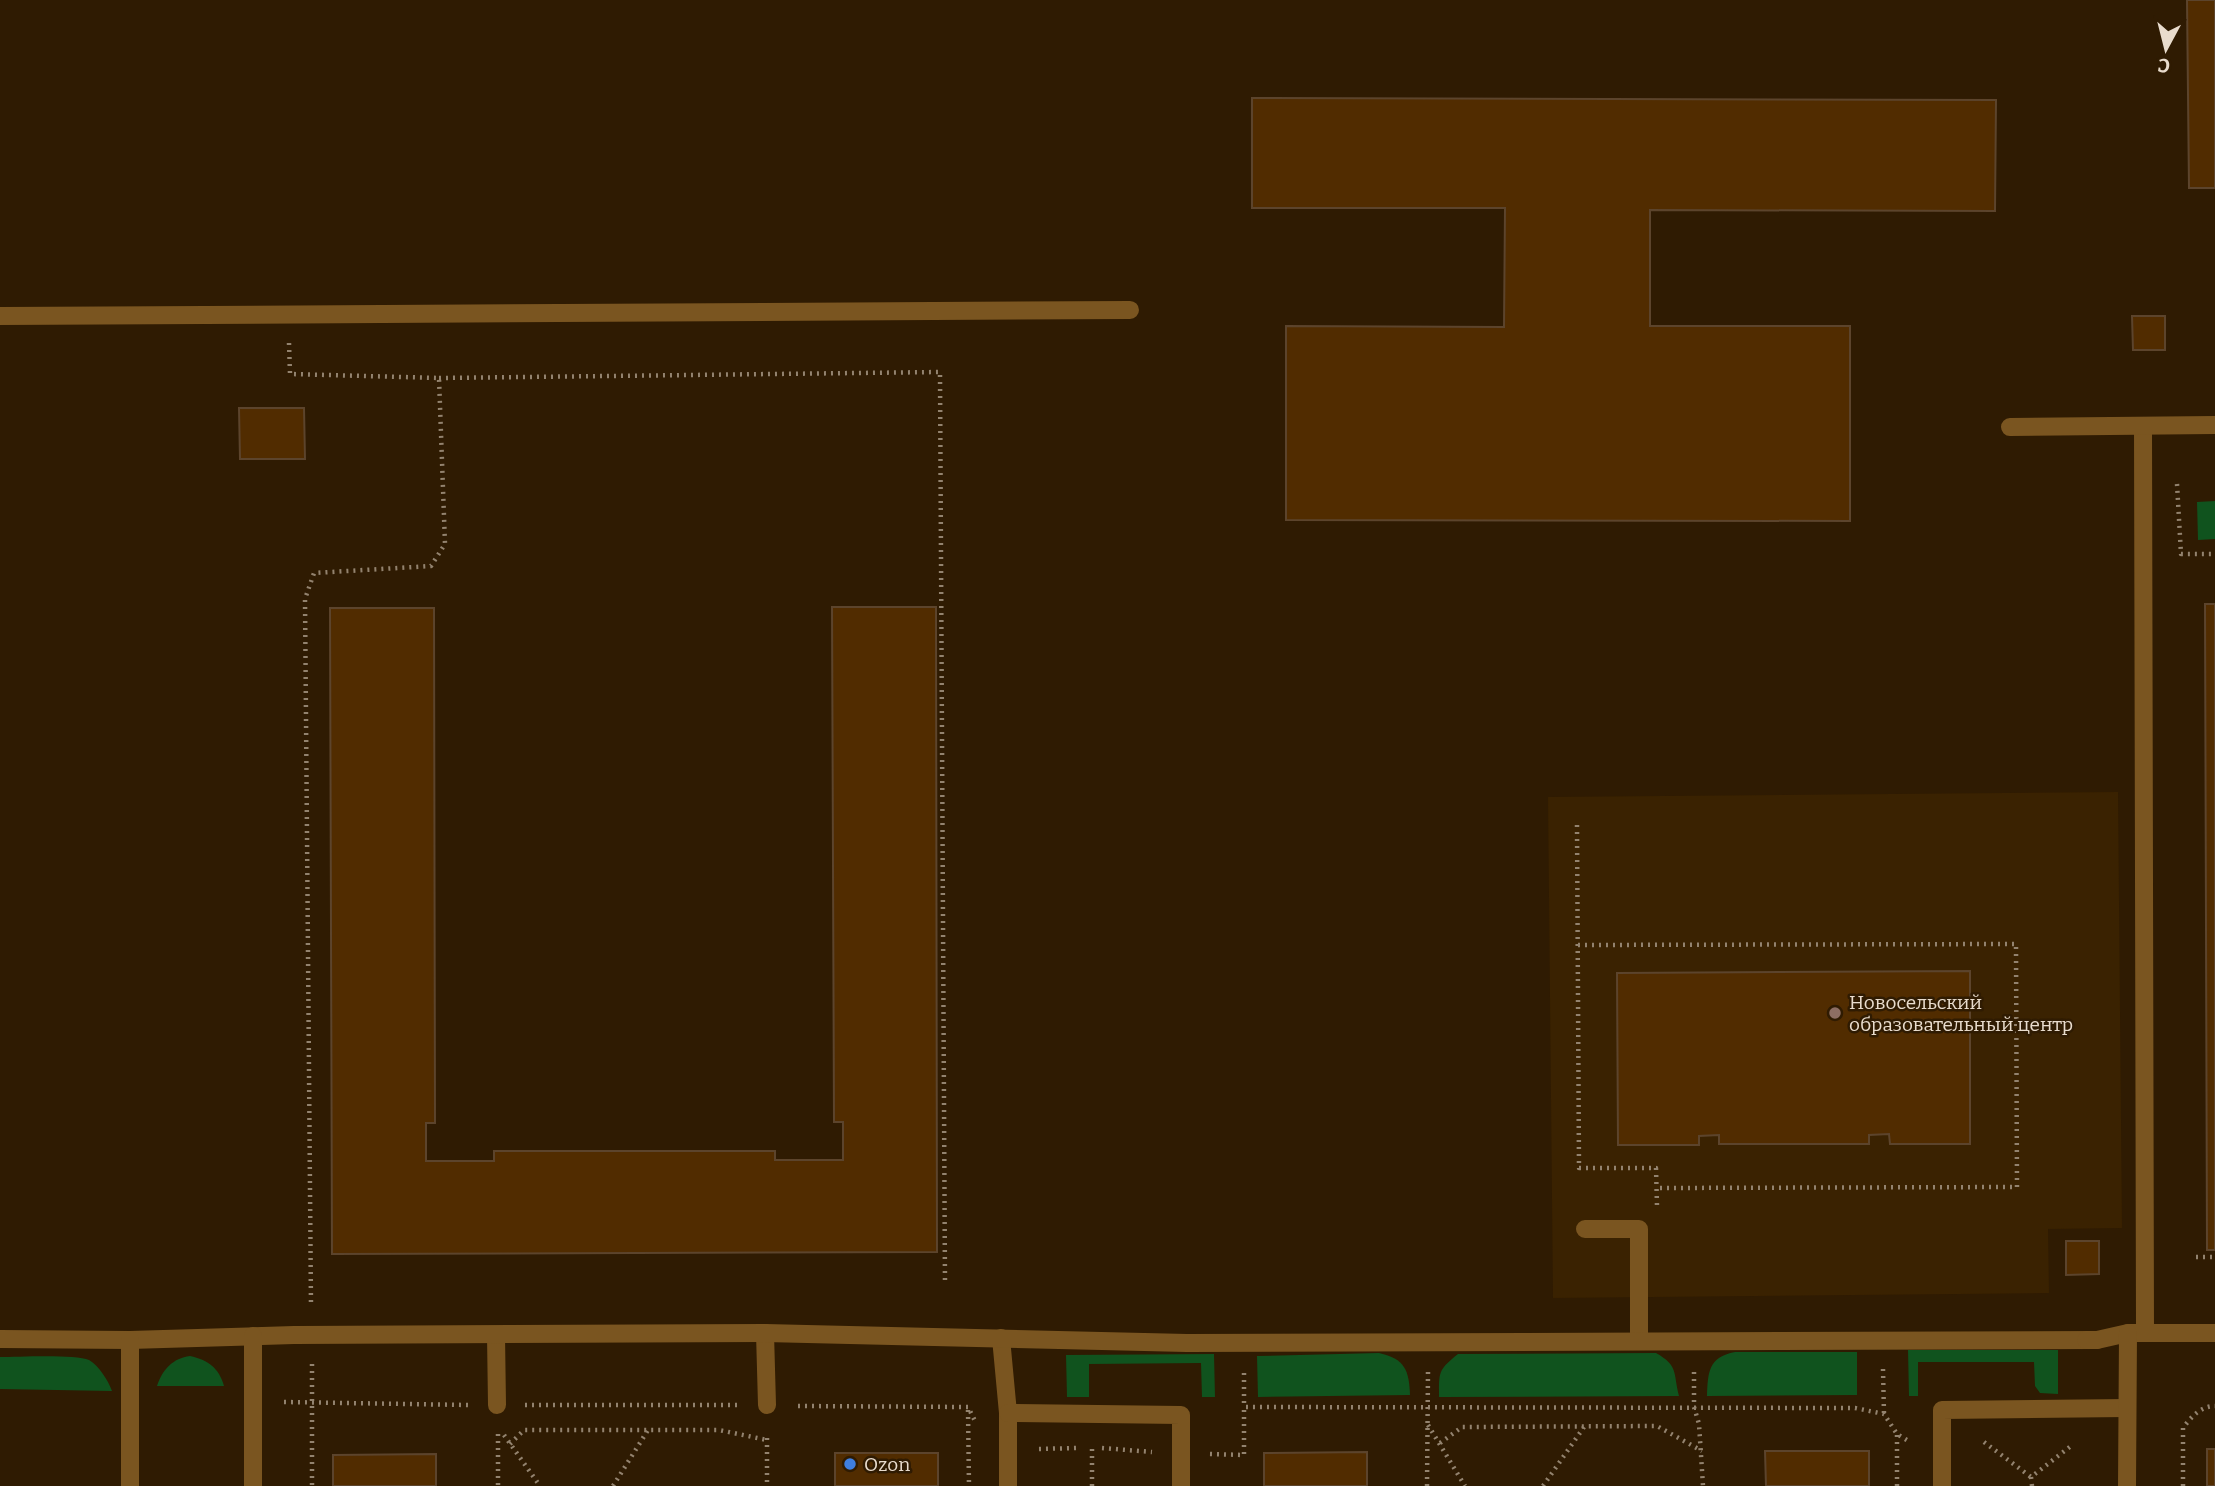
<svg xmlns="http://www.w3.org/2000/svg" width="2215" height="1486" viewBox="0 0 2215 1486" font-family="Bitter,serif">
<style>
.built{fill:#3a2201}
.green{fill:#10531e}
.building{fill:#512c00;stroke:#5c442c;stroke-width:2}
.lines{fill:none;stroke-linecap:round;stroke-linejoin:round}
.path{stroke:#93836f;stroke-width:4.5;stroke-dasharray:2 5;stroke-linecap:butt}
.lane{stroke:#7a5520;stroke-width:18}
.education-dot{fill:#8d6e63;stroke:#2f1b02;stroke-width:2.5}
.shop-dot{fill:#3f7fe0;stroke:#2f1b02;stroke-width:2.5}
.labels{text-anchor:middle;stroke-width:5;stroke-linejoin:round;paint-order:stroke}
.poi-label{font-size:19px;fill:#e9dccd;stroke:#2f1b02;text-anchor:start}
</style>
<rect width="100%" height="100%" fill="#2f1b02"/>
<path class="built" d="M2118 792 2122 1228 2048 1229 2049 1293 1553 1298 1548 797Z"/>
<g class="green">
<path d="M2215 501V539L2198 540 2197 502Z"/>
<path d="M1908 1350H2058V1394L2040 1393 2035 1386 2034 1362H1918V1396H1909Z"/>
<path d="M1735 1352H1857V1395L1707 1396C1708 1373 1708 1357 1735 1352Z"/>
<path d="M1379 1353C1405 1359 1409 1370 1410 1395L1258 1397 1257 1356Z"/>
<path d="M1656 1353C1679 1366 1673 1373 1679 1396L1439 1397C1439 1372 1438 1370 1458 1354Z"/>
<path d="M1214 1354 1215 1397H1202L1201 1363 1089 1364V1397H1067L1066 1355Z"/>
<path d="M190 1356C208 1360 219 1368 224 1386H157C162 1370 173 1358 190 1356Z"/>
<path d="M0 1357C18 1357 76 1354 89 1360 99 1366 108 1380 112 1391L0 1389Z"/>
</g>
<g class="building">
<path d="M2187 0H2215V188H2189Z"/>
<path d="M1252 98 1996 100 1995 211 1650 210V326H1850V521L1286 520V326L1504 327 1505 208H1252Z"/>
<path d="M2132 316H2165V350H2133Z"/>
<path d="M239 408H304L305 459H240Z"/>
<path d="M2205 604H2215V1250H2207Z"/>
<path d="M832 607H936L937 1252 332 1254 330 608H434L435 1123H426V1161H494V1151H775V1160H843V1122H834Z"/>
<path d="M1970 971V1144H1890L1889 1134 1869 1135V1144H1719V1135L1699 1136V1145H1618L1617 973Z"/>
<path d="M2066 1241H2099V1274L2066 1275Z"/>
<rect x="2207" y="1449" width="8" height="37"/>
<path d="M1765 1451H1869V1486H1766Z"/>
<path d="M1367 1452V1486H1264V1453Z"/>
<rect x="835" y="1453" width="103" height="33"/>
<path d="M436 1454V1486H333V1455Z"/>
</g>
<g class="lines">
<g class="path">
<path d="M289 343 290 374 439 378 445 544 431 566 314 573 305 599 311 1306"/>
<path d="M439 378 940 372 945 1284"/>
<path d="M2177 484 2181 554H2215"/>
<path d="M1577 825 1579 1168H1656L1657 1206"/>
<path d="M1578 945 2016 944 2017 1187 1657 1188"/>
<path d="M2196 1257H2215"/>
<path d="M312 1364V1486"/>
<path d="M1883 1369 1884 1414"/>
<path d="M1694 1372V1407L1699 1424 1703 1486"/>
<path d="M1244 1373V1407"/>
<path d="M284 1402 468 1405"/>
<path d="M525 1405H737"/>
<path d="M798 1406 968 1407 976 1423"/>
<path d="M968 1410 969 1486"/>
<path d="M1428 1425 1465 1486"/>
<path d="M498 1434V1486"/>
<path d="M504 1435 540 1486"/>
<path d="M767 1438V1486"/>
<path d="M1984 1442 2031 1477"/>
<path d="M1440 1443 1462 1427 1657 1426 1702 1451"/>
<path d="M510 1444 524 1430H719L767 1440"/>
<path d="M1102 1448 1152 1452"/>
<path d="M1039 1449 1076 1448"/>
<path d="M1210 1454 1244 1455V1407L1855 1408 1884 1414 1897 1434 1910 1442"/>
<path d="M613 1486 648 1430"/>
<path d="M1092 1486V1447"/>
<path d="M1427 1486 1428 1371"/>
<path d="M1543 1486 1584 1427"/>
<path d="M1897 1486V1435"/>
<path d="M2032 1486 2031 1477 2071 1446"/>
<path d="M2183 1486V1428C2191 1417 2201 1406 2215 1406"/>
</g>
<g class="lane">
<path d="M0 316 1130 310"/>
<path d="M2143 426 2145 1333"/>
<path d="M2010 427 2215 425"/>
<path d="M1585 1229H1639V1341"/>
<path d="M765 1333 767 1405"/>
<path d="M496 1335 497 1405"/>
<path d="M1001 1338 1008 1413V1486"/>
<path d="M0 1339 130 1340 294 1335 765 1333 1187 1343 2097 1340"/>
<path d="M2086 1340H2097L2128 1333H2215"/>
<path d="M1008 1413 1181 1415V1486"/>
<path d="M130 1486V1340"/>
<path d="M253 1486V1336"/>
<path d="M1942 1486V1410L2127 1408"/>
<path d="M2127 1486 2128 1333"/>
</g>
</g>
<circle class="education-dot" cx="1835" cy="1013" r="7"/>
<circle class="shop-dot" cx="850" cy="1464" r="7"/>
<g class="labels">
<g class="poi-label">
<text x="1849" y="1009">Новосельский<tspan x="1849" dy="22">образовательный центр</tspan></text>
<text x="864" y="1471">Ozon</text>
</g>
</g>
<g transform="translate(2166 49) rotate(187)" stroke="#2f1b02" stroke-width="5" paint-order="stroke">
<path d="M0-5L12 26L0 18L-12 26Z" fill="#e9dccd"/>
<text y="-10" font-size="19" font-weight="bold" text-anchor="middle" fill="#e9dccd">С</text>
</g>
</svg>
